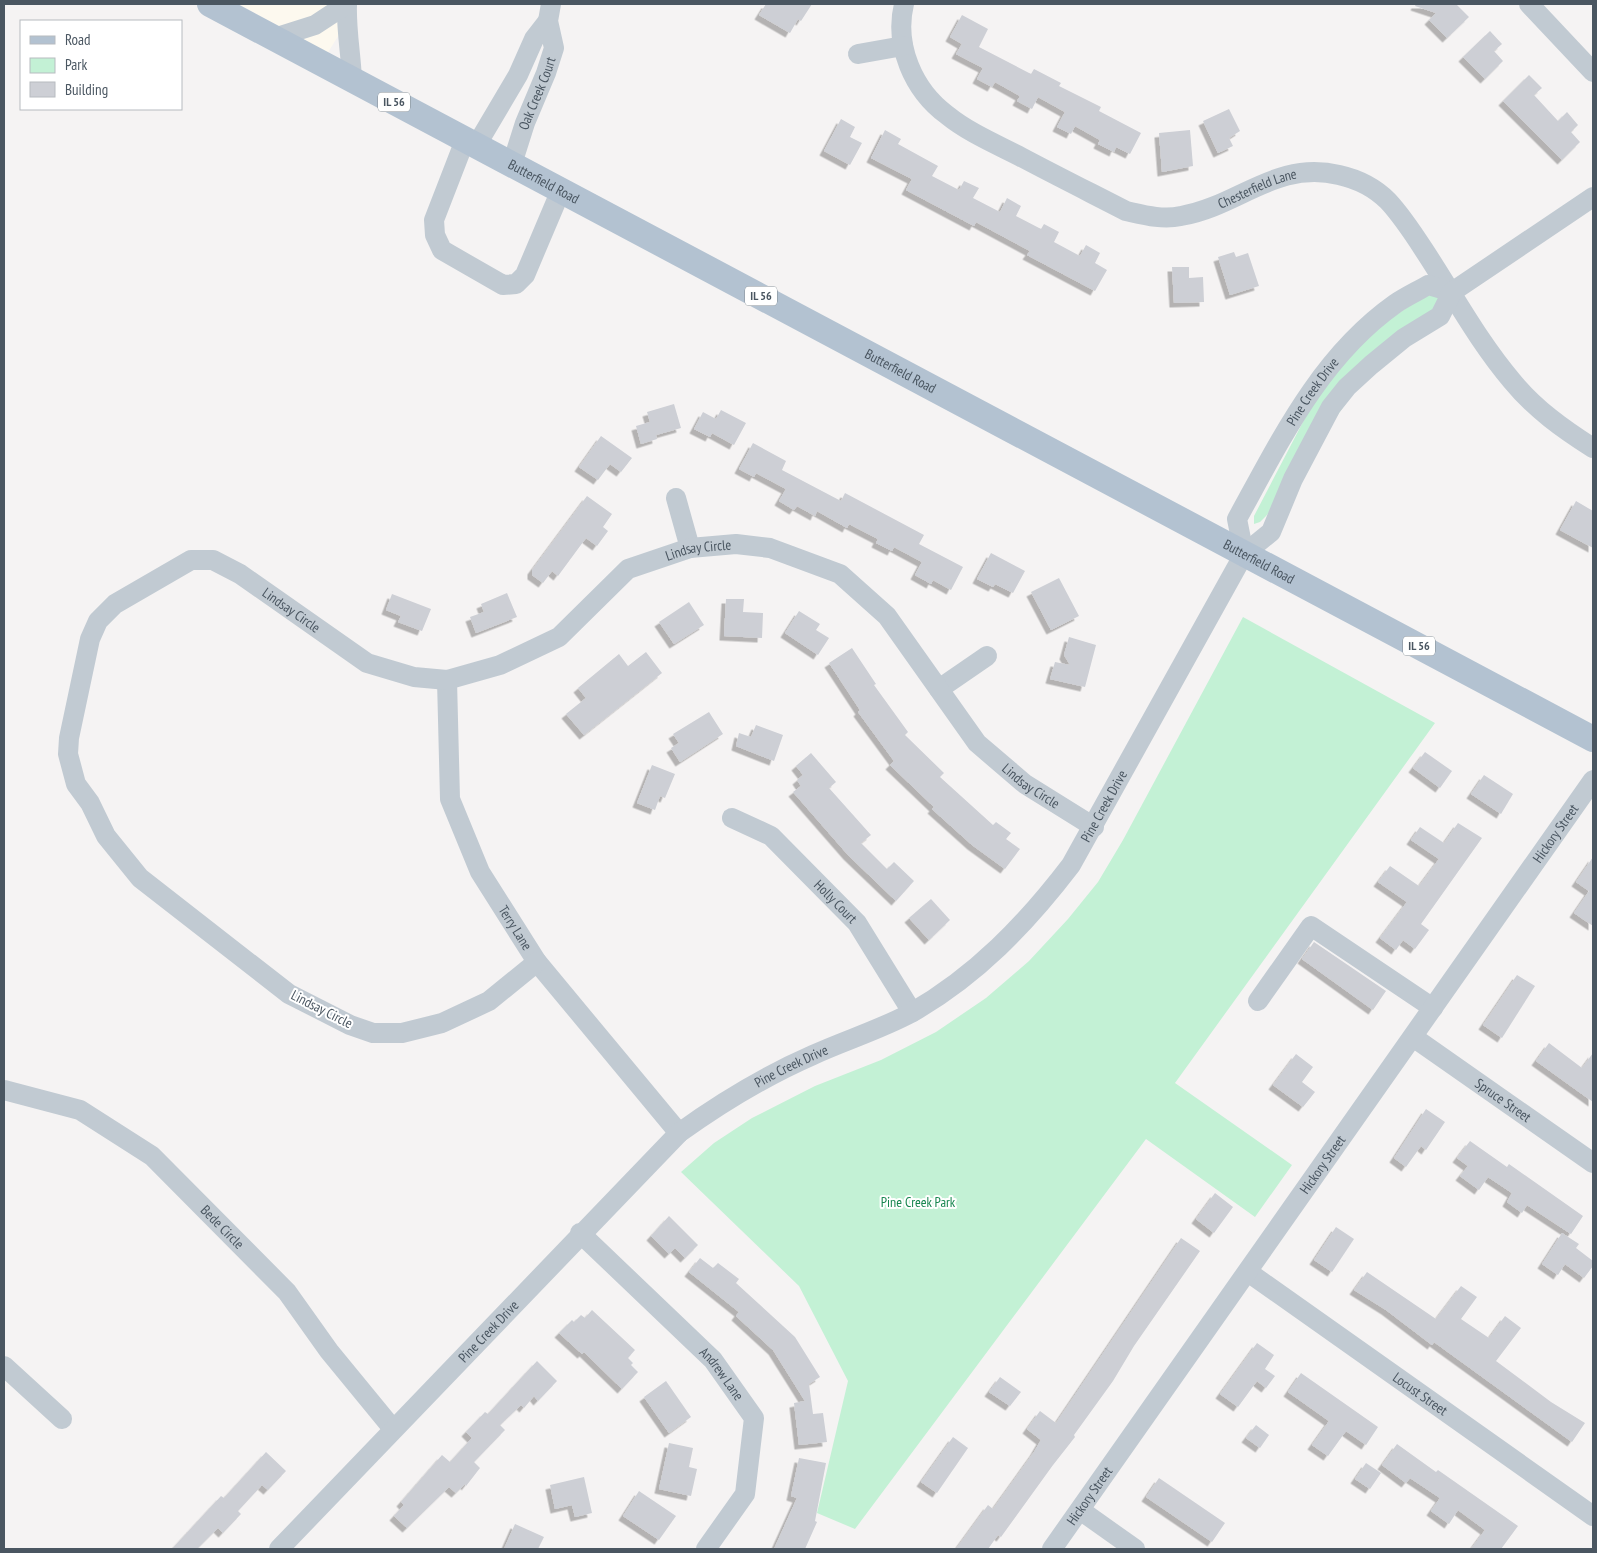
<svg xmlns="http://www.w3.org/2000/svg" width="1597" height="1553" viewBox="0 0 1597 1553" font-family="'PT Sans Narrow',sans-serif">
<style>
.commercial{fill:#fdf9ef}
.green{fill:#c3f1d5}
.building{fill:#cdcfd5;filter:url(#shadow)}
.lines{fill:none;stroke-linecap:round;stroke-linejoin:round}
.minor{stroke:#c1cad2;stroke-width:20}
.major{stroke:#b3c2d1;stroke-width:26}
.labels{text-anchor:middle;stroke-width:4;stroke-linejoin:round;paint-order:stroke}
.shield{fill:#fff;stroke:#808990;stroke-width:1}
.shield-label{font-size:12px;font-weight:bold;fill:#4a5661}
.street-label{font-size:14px;fill:#4a5661;stroke:#fff}
.park-label{font-size:14px;fill:#17864f;stroke:#fff}
</style>
<defs>
<filter id="shadow"><feDropShadow dx="-4.5" dy="4.5" stdDeviation="0" flood-color="#0004"/></filter>
</defs>
<rect width="100%" height="100%" fill="#f5f3f3"/>
<path class="commercial" d="M239 4H358L327 54Z"/>
<g class="green">
<path d="M1429 293 1437 295 1440 305 1392 338 1267 515 1260 522 1254 524V516L1318 393 1375 329Z"/>
<path d="M1243 617 1435 723 1175 1083 1292 1165 1255 1217 1146 1139 855 1529 817 1513 848 1381 799 1286 681 1172 714 1143 752 1118 815 1086 881 1060 936 1032 986 998 1029 961 1068 919 1098 882 1123 840Z"/>
</g>
<g class="building">
<path d="M766 4H812L801 21 798 19 790 33 759 15Z"/>
<path d="M1416 4H1456L1469 17 1447 38 1429 20 1436 13 1415 6Z"/>
<path d="M962 15 988 29 979 47 1031 74 1034 69 1061 83 1059 86 1101 107 1099 111 1141 133 1130 154 1116 147 1114 152 1098 144 1100 140 1075 126 1071 134 1057 127 1065 112 1038 97 1032 109 1017 101 1020 96 995 82 992 87 977 79 983 68 956 54 962 44 950 37Z"/>
<path d="M1490 31 1502 44 1494 51 1503 61 1485 79 1463 57Z"/>
<path d="M1529 75 1542 88 1534 95 1558 121 1567 112 1578 125 1571 132 1580 142 1562 160 1503 101Z"/>
<path d="M1229 109 1240 131 1229 138 1233 146 1218 153 1203 121Z"/>
<path d="M841 119 855 127 850 137 862 143 850 165 824 151Z"/>
<path d="M885 130 901 139 898 144 938 166 932 176 959 190 964 181 979 188 973 198 1000 212 1007 198 1021 206 1016 216 1041 229 1044 224 1059 232 1054 242 1080 256 1086 245 1100 253 1095 263 1107 270 1095 291 1027 255 1030 251 976 222 974 226 906 190 912 179 871 158Z"/>
<path d="M1190 130 1193 166 1162 172 1159 133Z"/>
<path d="M1234 252 1236 257 1248 253 1259 286 1230 295 1218 257Z"/>
<path d="M1172 267H1189V278L1203 277 1204 302 1174 303Z"/>
<path d="M674 404 681 428 656 435 657 439 641 444 636 426 650 422 647 412Z"/>
<path d="M721 410 746 423 734 445 712 433 710 437 694 429 703 412 716 419Z"/>
<path d="M601 436 632 458 621 472 610 464 598 480 579 467Z"/>
<path d="M753 443 786 461 782 470 841 501 845 493 924 535 919 544 963 567 951 590 933 580 931 584 915 575 922 562 894 547 892 551 876 543 878 539 849 524 847 528 817 511 815 516 797 506 794 510 779 501 786 489 756 473 754 477 739 469Z"/>
<path d="M587 496 612 514 603 527 608 531 597 546 586 538 558 576 552 571 543 583 532 575V570Z"/>
<path d="M1576 501 1593 511V548L1560 530Z"/>
<path d="M991 553 1025 571 1013 593 995 584 993 587 977 579Z"/>
<path d="M1059 578 1079 616 1051 630 1031 592Z"/>
<path d="M507 593 517 617 476 633 470 617 484 612 481 604Z"/>
<path d="M392 594 431 609 422 631 398 622 401 616 386 610Z"/>
<path d="M726 599H744L743 612 763 613 762 638 724 636Z"/>
<path d="M689 602 704 625 674 644 659 622Z"/>
<path d="M799 611 820 624 816 630 829 638 818 655 785 633Z"/>
<path d="M1069 637 1096 645 1085 687 1050 679 1055 662 1070 665 1064 655Z"/>
<path d="M852 648 876 684 874 685 908 732 905 735 944 773 940 777 993 825 996 822 1011 833 1006 839 1020 849 1005 869 972 845 932 809 934 807 890 765 894 761 858 712 860 710 829 663Z"/>
<path d="M646 652 662 673 584 735 566 714 586 698 578 688 619 654 628 666Z"/>
<path d="M709 712 723 734 680 762 671 748 679 743 673 734Z"/>
<path d="M756 725 783 735 774 761 736 746 739 733 751 737Z"/>
<path d="M1425 752 1452 771 1440 788 1413 768Z"/>
<path d="M811 753 836 782 829 788 871 835 861 843 887 869 894 862 914 881 896 901 848 855 793 792 801 786 797 780 803 775 796 766Z"/>
<path d="M652 765 675 774 665 798 660 796 655 810 637 803Z"/>
<path d="M1484 775 1513 794 1501 814 1471 794Z"/>
<path d="M1458 823 1482 838 1421 924 1429 930 1415 949 1403 940 1396 950 1380 938 1407 902 1378 882 1390 866 1419 886 1439 859 1411 840 1420 827 1444 843Z"/>
<path d="M1593 857V926L1574 913 1589 891 1576 882Z"/>
<path d="M931 899 950 920 929 940 909 918Z"/>
<path d="M1314 942 1386 991 1373 1010 1302 959Z"/>
<path d="M1517 975 1535 986 1502 1038 1483 1025Z"/>
<path d="M1549 1043 1582 1068 1593 1053V1102L1536 1061Z"/>
<path d="M1296 1054 1313 1067 1302 1082 1315 1092 1303 1107 1273 1085Z"/>
<path d="M1426 1109 1445 1122 1426 1150 1421 1146 1406 1167 1394 1158Z"/>
<path d="M1470 1141 1507 1167 1509 1164 1583 1216 1571 1234 1527 1205 1522 1213 1507 1202 1512 1193 1488 1177 1479 1190 1460 1176 1468 1166 1457 1158Z"/>
<path d="M1215 1193 1233 1207 1214 1233 1196 1219Z"/>
<path d="M669 1216 698 1245 685 1258 675 1248 669 1254 651 1236Z"/>
<path d="M1336 1227 1354 1239 1332 1272 1314 1260Z"/>
<path d="M1562 1233 1579 1244 1576 1248 1593 1261V1266L1584 1278 1565 1264 1558 1275 1542 1264Z"/>
<path d="M1181 1238 1200 1251 1134 1346 1113 1381 1074 1435 1075 1437 1053 1465 1001 1537 998 1535 988 1549H956L988 1505 993 1509 1034 1452 1041 1440 1027 1429 1040 1411 1056 1423Z"/>
<path d="M700 1258 713 1268 718 1263 739 1279 736 1283 795 1337 820 1377 809 1384 813 1414 823 1413 827 1442 799 1445 794 1403 805 1401 773 1350 736 1316 739 1312 689 1272Z"/>
<path d="M1367 1272 1436 1319 1461 1286 1477 1297 1461 1319 1489 1338 1505 1316 1521 1328 1496 1361 1551 1402 1585 1423 1572 1442 1434 1342 1432 1345 1386 1310 1354 1290Z"/>
<path d="M592 1310 635 1350 628 1358 633 1363 631 1365 638 1372 622 1389 584 1352 582 1354 559 1333 572 1320 574 1322 581 1315 585 1318Z"/>
<path d="M1257 1343 1274 1355 1265 1369 1275 1376 1266 1388 1257 1381 1238 1407 1220 1394Z"/>
<path d="M537 1361 557 1381 538 1401 534 1396 524 1408 521 1405 500 1425 505 1430 474 1462 480 1468 466 1486 465 1484 456 1493 449 1487 407 1528 394 1516 404 1505 401 1502 442 1455 450 1462 472 1438 466 1432 485 1412 488 1414Z"/>
<path d="M1301 1373 1378 1427 1366 1445 1346 1431 1328 1456 1312 1445 1329 1421 1288 1392Z"/>
<path d="M1000 1377 1021 1392 1010 1406 989 1392Z"/>
<path d="M666 1381 691 1417 669 1433 644 1397Z"/>
<path d="M1256 1425 1269 1435 1260 1448 1246 1438Z"/>
<path d="M953 1437 968 1448 937 1493 921 1482Z"/>
<path d="M669 1443 693 1448 689 1467 697 1469 691 1496 659 1489Z"/>
<path d="M1397 1444 1436 1472 1438 1470 1518 1526 1501 1549H1471L1485 1530 1458 1510 1449 1524 1431 1511 1440 1498 1410 1478 1406 1483 1382 1465Z"/>
<path d="M266 1452 286 1471 268 1490 262 1485 238 1511 241 1514 223 1533 218 1528 197 1549H172L221 1496 224 1498Z"/>
<path d="M799 1458 826 1463 815 1521 817 1522 805 1549H774L797 1498 791 1496Z"/>
<path d="M1366 1463 1381 1473 1370 1489 1355 1479Z"/>
<path d="M584 1477 592 1513 575 1517 572 1505 555 1509 550 1485Z"/>
<path d="M1159 1478 1225 1523 1212 1542 1146 1497Z"/>
<path d="M639 1491 676 1516 659 1540 623 1516Z"/>
<path d="M515 1524 544 1537 538 1549H504Z"/>
</g>
<g class="lines">
<g class="minor">
<path d="M347 4C346 30 351 54 352 80"/>
<path id="s1" d="M904 4C894 45 913 90 947 115 969 133 998 145 1023 158 1057 176 1091 193 1126 211 1144 215 1162 220 1181 216 1239 206 1276 160 1339 175 1357 179 1375 188 1388 201 1402 216 1413 233 1424 250 1453 294 1478 341 1512 381 1535 409 1563 429 1593 448"/>
<path d="M1529 4 1593 72"/>
<path d="M274 38 315 25 347 4"/>
<path d="M858 54 903 46"/>
<path d="M465 140 434 220 435 235 442 250 503 285 516 284 525 275 561 190"/>
<path d="M476 146 518 75 534 39 548 21"/>
<path id="s2" d="M512 164 525 123 546 73 554 48 548 21 551 4"/>
<path d="M676 498 690 548"/>
<path id="s3" d="M1244 554 1237 519C1280 441 1320 357 1395 304 1405 297 1418 291 1428 285L1452 292"/>
<path id="s4" d="M447 680 450 799 480 872 537 962 679 1133"/>
<path d="M939 689 987 656"/>
<path id="s5" d="M732 818 771 836 857 923 912 1012"/>
<path id="s6" d="M537 962 489 1001 442 1023 402 1033H373L350 1025 289 994 140 878 106 836 90 803 76 784 68 754 69 738 90 639 98 621 115 604 191 560H213L240 574 367 663 414 677 447 680 500 665 559 637 628 569 690 548 736 544 770 548 840 574 887 616 977 743 1025 784 1094 827"/>
<path d="M1258 1001 1311 926 1433 1008"/>
<path id="s7" d="M1413 1037 1593 1163"/>
<path id="s8" d="M4 1090 80 1110 152 1156 287 1292 329 1351 393 1429"/>
<path id="s9" d="M580 1233 713 1360 754 1418 745 1494 706 1549"/>
<path id="s10" d="M1248 1272 1593 1516"/>
<path d="M4 1366 62 1419"/>
<path d="M1080 1510 1135 1549"/>
<path id="s11" d="M279 1549 679 1133C722 1102 765 1076 813 1055 846 1040 879 1030 911 1013 976 976 1026 924 1071 865L1244 554 1271 532 1293 479 1331 407 1347 387 1371 365 1404 338 1440 316 1452 292 1593 197"/>
<path id="s12" d="M1052 1549 1593 780"/>
</g>
<path class="major" id="s13" d="M210 4 1593 739"/>
</g>
<g class="labels">
<g class="shield">
<rect x="378" y="92.5" width="32" height="19" rx="4"/>
<rect x="745" y="286.5" width="32" height="19" rx="4"/>
<rect x="1403" y="636.5" width="32" height="19" rx="4"/>
</g>
<g class="shield-label">
<text x="394" y="106">IL 56</text>
<text x="761" y="300">IL 56</text>
<text x="1419" y="650">IL 56</text>
</g>
<g class="street-label">
<text dy="5" stroke="none"><textPath href="#s2" startOffset="75">Oak Creek Court</textPath></text>
<text dy="5" stroke="none"><textPath href="#s13" startOffset="378">Butterfield Road</textPath></text>
<text dy="5" stroke="none"><textPath href="#s1" startOffset="466">Chesterfield Lane</textPath></text>
<text dy="5" stroke="none"><textPath href="#s13" startOffset="782">Butterfield Road</textPath></text>
<text dy="5" stroke="none"><textPath href="#s3" startOffset="184">Pine Creek Drive</textPath></text>
<text dy="5" stroke="none"><textPath href="#s6" startOffset="1440">Lindsay Circle</textPath></text>
<text dy="5" stroke="none"><textPath href="#s13" startOffset="1188">Butterfield Road</textPath></text>
<text dy="5" stroke="none"><textPath href="#s6" startOffset="975">Lindsay Circle</textPath></text>
<text dy="5" stroke="none"><textPath href="#s6" startOffset="1875">Lindsay Circle</textPath></text>
<text dy="5" stroke="none"><textPath href="#s11" startOffset="1126">Pine Creek Drive</textPath></text>
<text dy="5" stroke="none"><textPath href="#s12" startOffset="875">Hickory Street</textPath></text>
<text dy="5" stroke="none"><textPath href="#s5" startOffset="135">Holly Court</textPath></text>
<text dy="5" stroke="none"><textPath href="#s4" startOffset="264">Terry Lane</textPath></text>
<text transform="translate(322 1009) rotate(27)" y="5">Lindsay Circle</text>
<text dy="5" stroke="none"><textPath href="#s11" startOffset="708">Pine Creek Drive</textPath></text>
<text dy="5" stroke="none"><textPath href="#s7" startOffset="110">Spruce Street</textPath></text>
<text dy="5" stroke="none"><textPath href="#s12" startOffset="470">Hickory Street</textPath></text>
<text dy="5" stroke="none"><textPath href="#s8" startOffset="264">Bede Circle</textPath></text>
<text dy="5" stroke="none"><textPath href="#s11" startOffset="302">Pine Creek Drive</textPath></text>
<text dy="5" stroke="none"><textPath href="#s9" startOffset="200">Andrew Lane</textPath></text>
<text dy="5" stroke="none"><textPath href="#s10" startOffset="211">Locust Street</textPath></text>
<text dy="5" stroke="none"><textPath href="#s12" startOffset="65">Hickory Street</textPath></text>
</g>
<g class="park-label">
<text x="918" y="1207">Pine Creek Park</text>
</g>
</g>
<rect width="1597" height="1553" fill="none" stroke="#4a5661" stroke-width="10"/>
<rect x="20" y="20" width="162" height="90" fill="#ffffff" stroke="#b7bbc0"/>
<rect x="30" y="36" width="25" height="8" fill="#b3c2d1" stroke="#b7bbc0"/>
<text x="65" y="45" font-size="15" fill="#4a5661">Road</text>
<rect x="30" y="58" width="25" height="15" fill="#c3f1d5" stroke="#b7bbc0"/>
<text x="65" y="70" font-size="15" fill="#4a5661">Park</text>
<rect x="30" y="82" width="25" height="15" fill="#cdcfd5" stroke="#b7bbc0"/>
<text x="65" y="95" font-size="15" fill="#4a5661">Building</text>
</svg>
